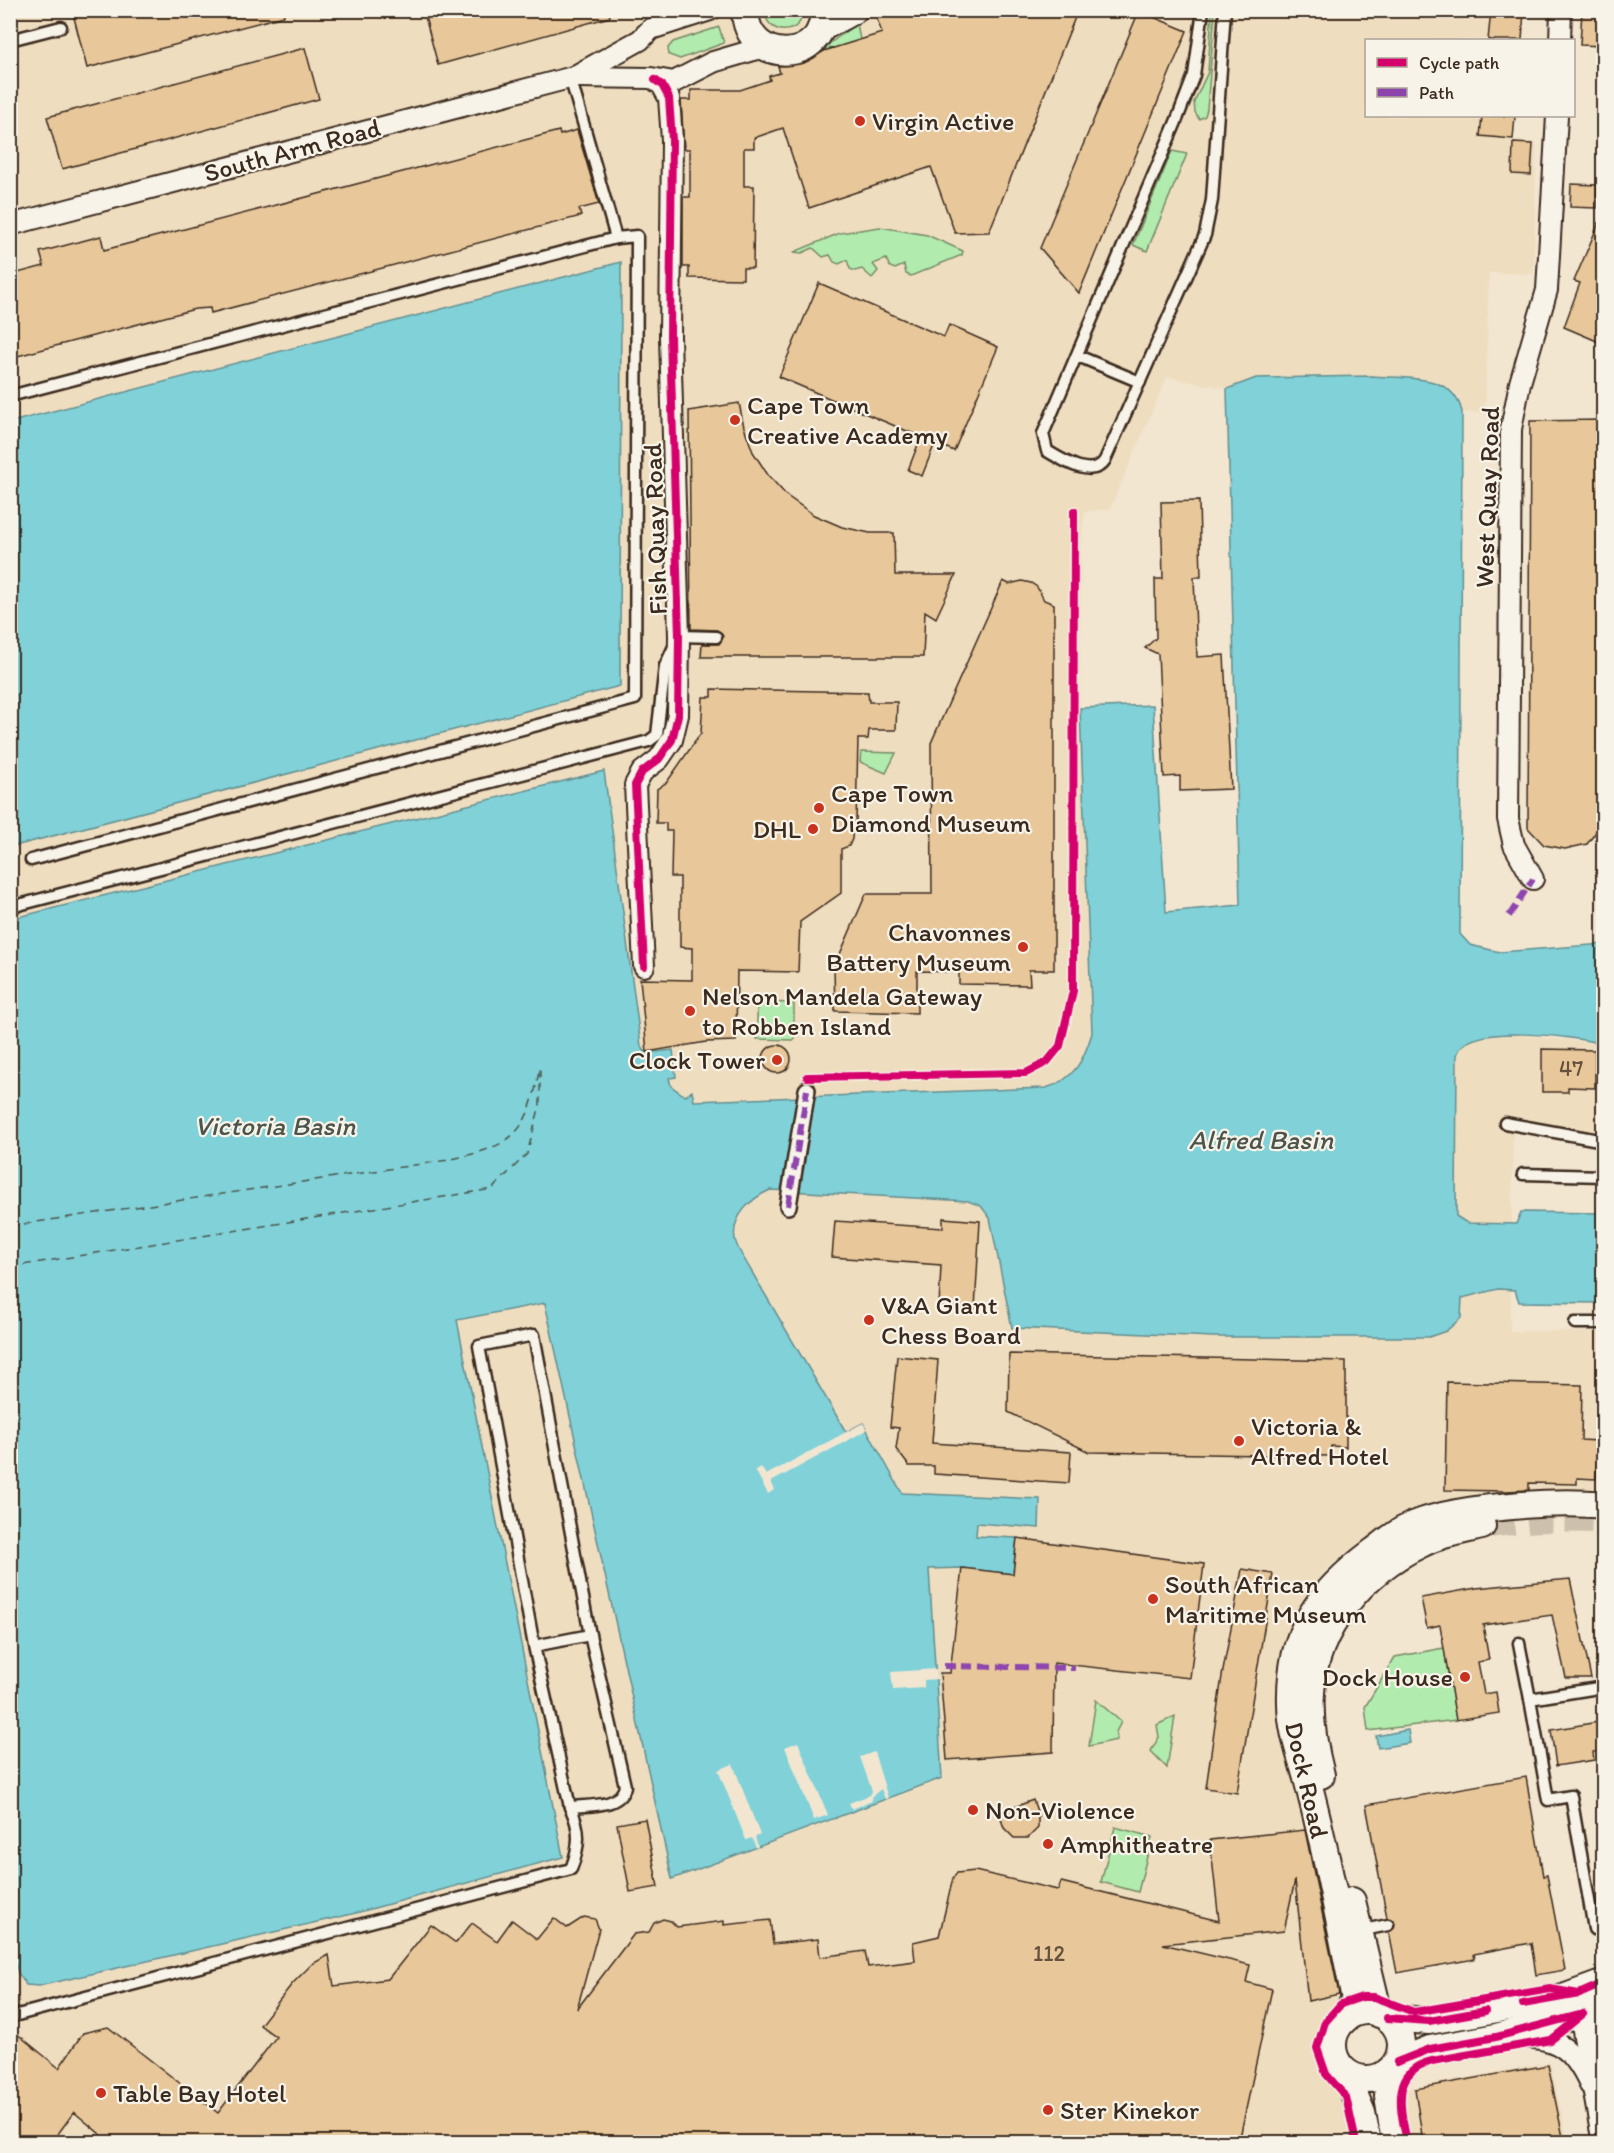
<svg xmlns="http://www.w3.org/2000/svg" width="1614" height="2153" viewBox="0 0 1614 2153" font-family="Itim,sans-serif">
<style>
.built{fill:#efddc0}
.green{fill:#b2ebae;stroke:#768a66;stroke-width:1.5}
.water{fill:#80d1d8;stroke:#648e8e;stroke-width:1.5}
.pier{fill:#f2e6d1}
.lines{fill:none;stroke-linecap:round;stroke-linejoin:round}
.ferry{stroke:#4c544c;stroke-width:1.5;stroke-dasharray:8 6;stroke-linecap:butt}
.building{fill:#e8c79a;stroke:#3b2a1e;stroke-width:1.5}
.tertiary-tunnel{stroke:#cdc0ad;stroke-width:26;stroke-dasharray:26 13;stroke-linecap:butt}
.service-casing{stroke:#3b2a1e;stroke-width:15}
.pedestrian-casing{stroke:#3b2a1e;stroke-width:20}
.minor-casing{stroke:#3b2a1e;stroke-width:24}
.tertiary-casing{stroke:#3b2a1e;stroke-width:30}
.service{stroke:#f7f3e8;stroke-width:10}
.pedestrian{stroke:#f7f3e8;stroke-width:15}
.minor{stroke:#f7f3e8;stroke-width:20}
.tertiary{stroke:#f7f3e8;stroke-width:26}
.quiet{stroke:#8e44ad;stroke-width:6;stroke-dasharray:12 6;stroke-linecap:butt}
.cycleway-casing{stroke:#f7f3e8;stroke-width:11}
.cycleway{stroke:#d6006c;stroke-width:8}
.poi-dot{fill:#c8321e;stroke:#f7f3e8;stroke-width:2}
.labels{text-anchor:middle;stroke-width:4.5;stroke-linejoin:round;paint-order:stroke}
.number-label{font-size:22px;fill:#66513d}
.poi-label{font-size:26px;fill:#3b2a1e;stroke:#f7f3e8;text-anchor:start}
.street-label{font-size:26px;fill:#3b2a1e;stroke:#f7f3e8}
.water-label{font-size:27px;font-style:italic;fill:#4c544c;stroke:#f7f3e8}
</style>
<rect width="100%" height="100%" fill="#f2e6d1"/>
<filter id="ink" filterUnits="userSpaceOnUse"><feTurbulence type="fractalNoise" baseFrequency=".0167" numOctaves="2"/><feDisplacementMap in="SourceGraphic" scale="12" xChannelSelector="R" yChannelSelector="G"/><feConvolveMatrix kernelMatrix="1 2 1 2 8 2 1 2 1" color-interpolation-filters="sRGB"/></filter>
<g filter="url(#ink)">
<g class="built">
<path d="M11 11H1492L1489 40H1366V116H1481L1479 136 1536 142 1534 274 1489 273 1485 413 1462 412 1459 397 1447 386 1433 382 1371 376 1256 378 1227 389 1167 377 1110 509 1085 512 1081 545 1080 708 1092 1033 1086 1054 1073 1074 1060 1084 1046 1088 693 1101 692 1091 686 1097 671 1086 669 1078 676 1076 673 1050 646 1053 641 1046 604 771 11 919V847L620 686 621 495V262L11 422Z"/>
<path d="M1500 1033 1603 1044V1148L1513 1132 1512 1224 1467 1223 1456 1216 1457 1055 1460 1045 1465 1042Z"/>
<path d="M769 1190 968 1201 981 1206 990 1218 1012 1328 1213 1337H1429L1461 1298 1506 1289 1511 1290 1510 1331 1603 1332V1500L1427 1515 1368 1537 1329 1567 1314 1586 1287 1636 1277 1694 1282 1743 1316 1830 1346 1995 1330 2007 1316 2029 1314 2057 1326 2080 1345 2100 1550 2062 1568 2142H11L10 1943 18 1973 26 1985 31 1987 562 1857 457 1320 545 1302 672 1879 942 1778 929 1569 962 1568 976 1536 977 1522 1039 1528 901 1493 863 1424 846 1432 746 1262 735 1238 737 1222 745 1207 755 1197Z"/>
</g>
<g class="green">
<path d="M765 11H802L800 22 795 27C781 35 766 27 765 11Z"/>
<path d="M1212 11H1215L1207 109 1205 116 1199 119 1195 112 1194 102 1208 72Z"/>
<path d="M857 23 860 40 824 52 829 44Z"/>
<path d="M719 27 724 43 680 59 669 55 668 48 673 42Z"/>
<path d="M1172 151 1187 154 1147 251 1133 245Z"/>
<path d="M880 227 927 235 963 251 962 255 911 276 906 274 904 265 895 269 890 267 886 259 873 264 878 271 872 278 862 269 855 271 850 269 847 260 839 264 834 262 830 255 823 257 813 248 802 253 794 252 840 233Z"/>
<path d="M861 752 896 753 886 773 860 762Z"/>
<path d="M757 1002 794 1003V1040L757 1039Z"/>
<path d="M1444 1648 1456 1720 1368 1731 1365 1707 1395 1657Z"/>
<path d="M1096 1700 1121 1722 1116 1732 1117 1740 1089 1746Z"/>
<path d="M1175 1716 1167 1768 1151 1751 1159 1737 1157 1725Z"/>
<path d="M1115 1827 1152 1837 1138 1892 1101 1882Z"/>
</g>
<g class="water">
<path d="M621 262 620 686 11 847V422Z"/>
<path d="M1371 376C1406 379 1453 372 1462 412L1460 934 1470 945 1500 952 1604 944 1603 1044C1577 1037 1464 1021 1457 1055L1456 1216 1467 1223 1516 1224 1521 1212 1603 1213V1303L1519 1302 1515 1290 1498 1289 1462 1298 1461 1318 1446 1331 1429 1337H1213L1012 1328 990 1218 981 1206 968 1201 770 1190C752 1198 731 1216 735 1239 736 1246 742 1255 746 1262L846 1432 863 1423 902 1493 1040 1499 1039 1528 977 1523 976 1536 1017 1538 1013 1574 962 1568 929 1569 942 1778 672 1879 545 1303 457 1320 563 1857 352 1914 39 1986 26 1985 18 1973 10 1943V919L604 771 641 1046 646 1053 673 1050 676 1077 669 1078 671 1086 685 1096 692 1091 694 1101 1046 1088C1074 1080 1084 1060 1092 1033L1080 708 1153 705 1166 912 1240 905 1227 389 1256 378Z"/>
<path d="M1408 1730 1410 1743 1378 1748 1376 1736Z"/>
</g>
<g class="pier">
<path d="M863 1423 867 1430 771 1482 774 1490 768 1494 755 1470 761 1467 766 1475Z"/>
<path d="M936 1669 937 1679 924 1680V1688L893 1690 891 1672Z"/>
<path d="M798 1742 828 1815 814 1820 785 1747Z"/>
<path d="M874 1752 888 1798 885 1799 881 1789 871 1797 872 1801 852 1809 849 1803 870 1795 872 1791 860 1757Z"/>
<path d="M733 1764 760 1835 755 1837 758 1847 756 1848 752 1838 746 1840 718 1770Z"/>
</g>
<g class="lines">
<g class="ferry">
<path d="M10 1226 448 1160C510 1146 527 1138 539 1071"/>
<path d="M10 1267 492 1189 527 1154 540 1105V1066"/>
</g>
</g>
<g class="building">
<path d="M72 10H283L284 16 87 68Z"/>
<path d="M434 10H609L610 17 438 65 424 13Z"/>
<path d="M892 10H1078L989 232 955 233 931 167 809 208 783 128 754 138V148H744V186H754L753 268H743V279L689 278V267H683V197H690V149H684L681 100H691V90H740L770 80 769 76 780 73 778 66 804 63 824 51 882 33 876 16Z"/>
<path d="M1491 10H1524L1522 40H1488Z"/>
<path d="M1582 10H1604V46L1580 45Z"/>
<path d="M1139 11 1187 31 1079 293 1040 248Z"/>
<path d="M305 48 319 99 62 169 47 117Z"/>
<path d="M1482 116H1515L1513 139 1480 136Z"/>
<path d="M577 130 599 204 579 209 581 216 211 313 210 308 195 309 10 358V275L44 266 40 252 101 236 104 250 559 131 560 135Z"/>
<path d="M1513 143 1533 144 1531 175 1512 174Z"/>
<path d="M1571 184 1597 185V208L1570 207Z"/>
<path d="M1604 211V344L1564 327 1580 283 1574 281Z"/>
<path d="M819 283 944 337 949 325 998 347 954 451 935 443 922 476 908 470 921 437 779 377Z"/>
<path d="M739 403 744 427 753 452 768 475 787 496 814 515 842 527 870 533H894L895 575H956L936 618 925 611 923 657H701L702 644H719L723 637 717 630 691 629 689 411Z"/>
<path d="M1601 420 1599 828 1587 844 1565 849 1544 845 1528 828 1530 421Z"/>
<path d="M1199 501 1201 577H1194L1197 657 1224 655 1231 789 1180 791V776L1164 777 1158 654 1145 648 1156 638 1155 579H1163L1161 502Z"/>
<path d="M1003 581 1009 584 1022 581 1031 583 1037 587 1044 600 1054 604V970H1029L1030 985 959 984V972L917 971V1013L835 1011 834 968 866 894H932L931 743Z"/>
<path d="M712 689 868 692 869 702H897L896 730H869L868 739H858L856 823H853L852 839 849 846 841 849V893L800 922 798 972 737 971 736 1041 706 1042 647 1052 640 979 692 980V948L680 947V877H671L672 831H666V823H656L657 789 667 782 701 733 703 697H712Z"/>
<circle cx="777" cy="1059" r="14"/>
<path d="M1542 1049 1595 1050V1088L1568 1087V1092H1542Z"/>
<path d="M943 1218 980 1221 975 1309 939 1307 941 1265 832 1257 835 1221 943 1228Z"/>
<path d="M1009 1354 1346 1361V1447L1331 1446 1330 1456 1089 1452 1008 1412Z"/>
<path d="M897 1356 938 1360 932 1443 1071 1452 1069 1483 934 1474V1466H909L896 1449 899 1428 890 1427Z"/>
<path d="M1447 1382 1582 1385 1581 1440 1598 1441 1596 1479 1577 1478V1484L1529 1483V1490L1506 1491 1445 1490Z"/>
<path d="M1017 1538 1204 1564 1190 1678 1054 1663 1053 1752 947 1760 940 1673H950L962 1568 1013 1574Z"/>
<path d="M1242 1569 1273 1574 1237 1793 1206 1788 1222 1676Z"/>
<path d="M1570 1579 1591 1678H1566L1552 1615 1483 1625 1489 1660 1478 1662 1484 1694 1496 1692 1499 1713 1456 1720 1440 1625 1427 1628 1421 1598 1476 1588Z"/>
<path d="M1604 1721V1750L1593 1752 1594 1760 1556 1766 1551 1730Z"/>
<path d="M1526 1777 1543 1876 1547 1875 1565 1970 1536 1975 1531 1943 1474 1954 1475 1959 1397 1973 1389 1932 1395 1924 1393 1920 1387 1918 1366 1805Z"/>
<path d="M1033 1800 1038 1814V1828L1028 1838H1014L1004 1828 999 1813Z"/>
<path d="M645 1819 658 1887 630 1892 617 1824Z"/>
<path d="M1305 1830 1339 1994 1308 2001 1295 1880 1284 1931 1163 1944 1250 1965 1246 1982 1272 1989 1239 2142H103L101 2135 74 2112 52 2142H10V2028L59 2068 83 2033 108 2027 218 2113 276 2037 260 2025 292 1984 312 1964 329 1955 334 1986 388 1979 431 1925 456 1943 472 1923 497 1941 512 1920 537 1939 554 1918 567 1928 584 1917 595 1919 599 1929 577 2009 634 1934 649 1932 654 1923 663 1919 671 1921 677 1927 724 1921V1925L770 1920 773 1944 818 1939 820 1957 865 1951 868 1967 915 1961 913 1942 939 1936 953 1878 957 1873 975 1871 1058 1890 1061 1882 1219 1921 1210 1840Z"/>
<path d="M1548 2065 1564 2142H1423L1415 2089Z"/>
</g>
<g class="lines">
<path class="tertiary-tunnel" d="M1488 1525 1538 1519 1604 1520"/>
<g class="service-casing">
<g id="service">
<path d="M1203 10 1194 75 1176 122 1043 434 1047 451C1062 460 1093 480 1105 460L1205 235 1212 200 1225 10"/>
<path d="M10 40 61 27"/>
<path d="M570 77 616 238"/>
<path d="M1078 356 1140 382"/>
<path d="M10 396 616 238 637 236 635 699 31 860"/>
<path d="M11 907 649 741 657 735 665 666 679 636 716 637"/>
<path d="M1505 1123 1604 1141"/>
<path d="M1523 1174 1604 1176"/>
<path d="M1575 1323H1604"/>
<path d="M1519 1643 1530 1699"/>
<path d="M1604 1687 1530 1699 1548 1800 1571 1796 1594 1929 1604 1927"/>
<path d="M570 1807C589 1805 621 1808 625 1786L590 1635"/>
<path d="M1359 1931 1388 1925"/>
<path d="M10 2017 571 1869C580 1846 581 1829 570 1807L534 1646 479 1346 534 1335 590 1635 534 1646"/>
</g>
</g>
<g class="pedestrian-casing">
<path id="pedestrian" d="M788 1206 807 1090"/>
</g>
<g class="minor-casing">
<g id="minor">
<path d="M1560 40 1561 10"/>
<path d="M576 77 651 78 674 82 713 62 764 47"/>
<path d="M10 225 573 77 640 40 651 29 710 10"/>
<path d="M1533 879 1514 845 1508 819 1511 429 1520 383 1547 290 1557 116"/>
<path d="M644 966 635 785 642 772 659 759 672 740 678 715 679 636 670 337 672 140 669 98 662 85 655 80"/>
<path d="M1516 2037C1558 2037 1573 2048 1590 2085"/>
</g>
</g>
<g class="tertiary-casing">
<g id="tertiary">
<path d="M745 10C746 68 828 63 823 10"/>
<path d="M821 28 854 10"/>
<path d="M1321 1775C1314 1748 1309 1721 1311 1693 1314 1628 1364 1571 1421 1544 1440 1534 1461 1531 1482 1526"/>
<path d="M1352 1901 1379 2014"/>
<path d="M1580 1997 1604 2132"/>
<circle cx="1367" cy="2045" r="34"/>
<path d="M1387 2018 1429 2021 1566 1997 1604 1983"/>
<path d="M1343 2021 1355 1999C1341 1929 1328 1859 1310 1790 1303 1760 1291 1734 1291 1703 1289 1631 1319 1592 1374 1551 1384 1544 1395 1533 1407 1528 1448 1507 1557 1500 1604 1505"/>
<path d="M1397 2062 1430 2049 1496 2037 1583 2014 1604 2006"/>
<path d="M1390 2070 1388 2096 1395 2142"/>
<path d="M1345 2072 1362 2113 1368 2142"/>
</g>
</g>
<use href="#service" class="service"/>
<use href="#pedestrian" class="pedestrian"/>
<use href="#minor" class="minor"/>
<use href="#tertiary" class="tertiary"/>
<g class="quiet">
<path d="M1509 916 1533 879"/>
<path d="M788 1206 807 1090"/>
<path d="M944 1666 1075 1668"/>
</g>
<g class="cycleway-casing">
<g id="cycleway">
<path d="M644 966 635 785 642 772 659 759 672 740 678 715 679 636 670 337 672 140 669 98 662 85 655 80"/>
<path d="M807 1077 1026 1073 1047 1062 1060 1046 1073 991 1074 511"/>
<path d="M1523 2004 1579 1994 1604 1983"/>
<path d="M1387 2018 1429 2021 1485 2011"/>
<path d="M1397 2062 1430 2049 1496 2037 1579 2015"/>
<path d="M1356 2142 1346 2097 1326 2074 1317 2048 1325 2022 1341 2004 1362 1997H1374L1414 2012 1550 1989 1579 1994"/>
<path d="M1407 2142C1401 2111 1389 2071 1432 2061L1551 2040 1583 2014"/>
</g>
</g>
<use href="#cycleway" class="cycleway"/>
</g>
</g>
<g class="poi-dot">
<circle cx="860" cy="121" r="6"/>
<circle cx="735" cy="420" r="6"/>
<circle cx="819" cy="808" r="6"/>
<circle cx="813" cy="829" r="6"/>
<circle cx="1023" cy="947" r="6"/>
<circle cx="690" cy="1011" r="6"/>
<circle cx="777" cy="1060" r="6"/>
<circle cx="869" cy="1320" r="6"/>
<circle cx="1239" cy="1441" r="6"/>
<circle cx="1153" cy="1599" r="6"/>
<circle cx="1465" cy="1677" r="6"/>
<circle cx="973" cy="1810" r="6"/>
<circle cx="1048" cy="1844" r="6"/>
<circle cx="101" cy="2093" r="6"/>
<circle cx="1048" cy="2110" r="6"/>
</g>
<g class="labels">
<g class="number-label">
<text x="1571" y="1076">47</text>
<text x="1049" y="1961">112</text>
</g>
<g class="poi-label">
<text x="872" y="130">Virgin Active</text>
<text x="747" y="414">Cape Town<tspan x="747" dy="30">Creative Academy</tspan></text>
<text x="831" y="802">Cape Town<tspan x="831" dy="30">Diamond Museum</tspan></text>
<text x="801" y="838" text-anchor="end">DHL</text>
<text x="1011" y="941" text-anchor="end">Chavonnes<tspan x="1011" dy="30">Battery Museum</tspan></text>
<text x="702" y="1005">Nelson Mandela Gateway<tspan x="702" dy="30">to Robben Island</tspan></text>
<text x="765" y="1069" text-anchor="end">Clock Tower</text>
<text x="881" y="1314">V&amp;A Giant<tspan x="881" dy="30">Chess Board</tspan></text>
<text x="1251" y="1435">Victoria &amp;<tspan x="1251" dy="30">Alfred Hotel</tspan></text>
<text x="1165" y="1593">South African<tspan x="1165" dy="30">Maritime Museum</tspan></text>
<text x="1453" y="1686" text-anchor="end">Dock House</text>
<text x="985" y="1819">Non-Violence</text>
<text x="1060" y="1853">Amphitheatre</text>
<text x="113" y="2102">Table Bay Hotel</text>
<text x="1060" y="2119">Ster Kinekor</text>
</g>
<g class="street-label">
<text transform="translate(292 150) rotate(-15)" y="9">South Arm Road</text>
<text transform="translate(1487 497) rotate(-88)" y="9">West Quay Road</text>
<text transform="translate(655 529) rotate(-92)" y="9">Fish Quay Road</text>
<text transform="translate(1307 1780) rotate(77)" y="9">Dock Road</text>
</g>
<g class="water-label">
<text x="275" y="1135">Victoria Basin</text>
<text x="1261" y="1149">Alfred Basin</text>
</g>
</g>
<rect width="1614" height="2153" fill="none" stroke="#f7f3e8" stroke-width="36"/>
<rect x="18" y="18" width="1578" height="2117" fill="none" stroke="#3b2a1e" stroke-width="2" filter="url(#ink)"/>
<rect x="1365" y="39" width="210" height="78" fill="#f7f3e8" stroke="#aca397" stroke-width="1.5"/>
<rect x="1377" y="58" width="30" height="9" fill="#d6006c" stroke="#aca397" stroke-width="1.5"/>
<text x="1419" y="69" font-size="18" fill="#3b2a1e">Cycle path</text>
<rect x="1377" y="88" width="30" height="9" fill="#8e44ad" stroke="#aca397" stroke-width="1.5"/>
<text x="1419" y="99" font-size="18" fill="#3b2a1e">Path</text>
</svg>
